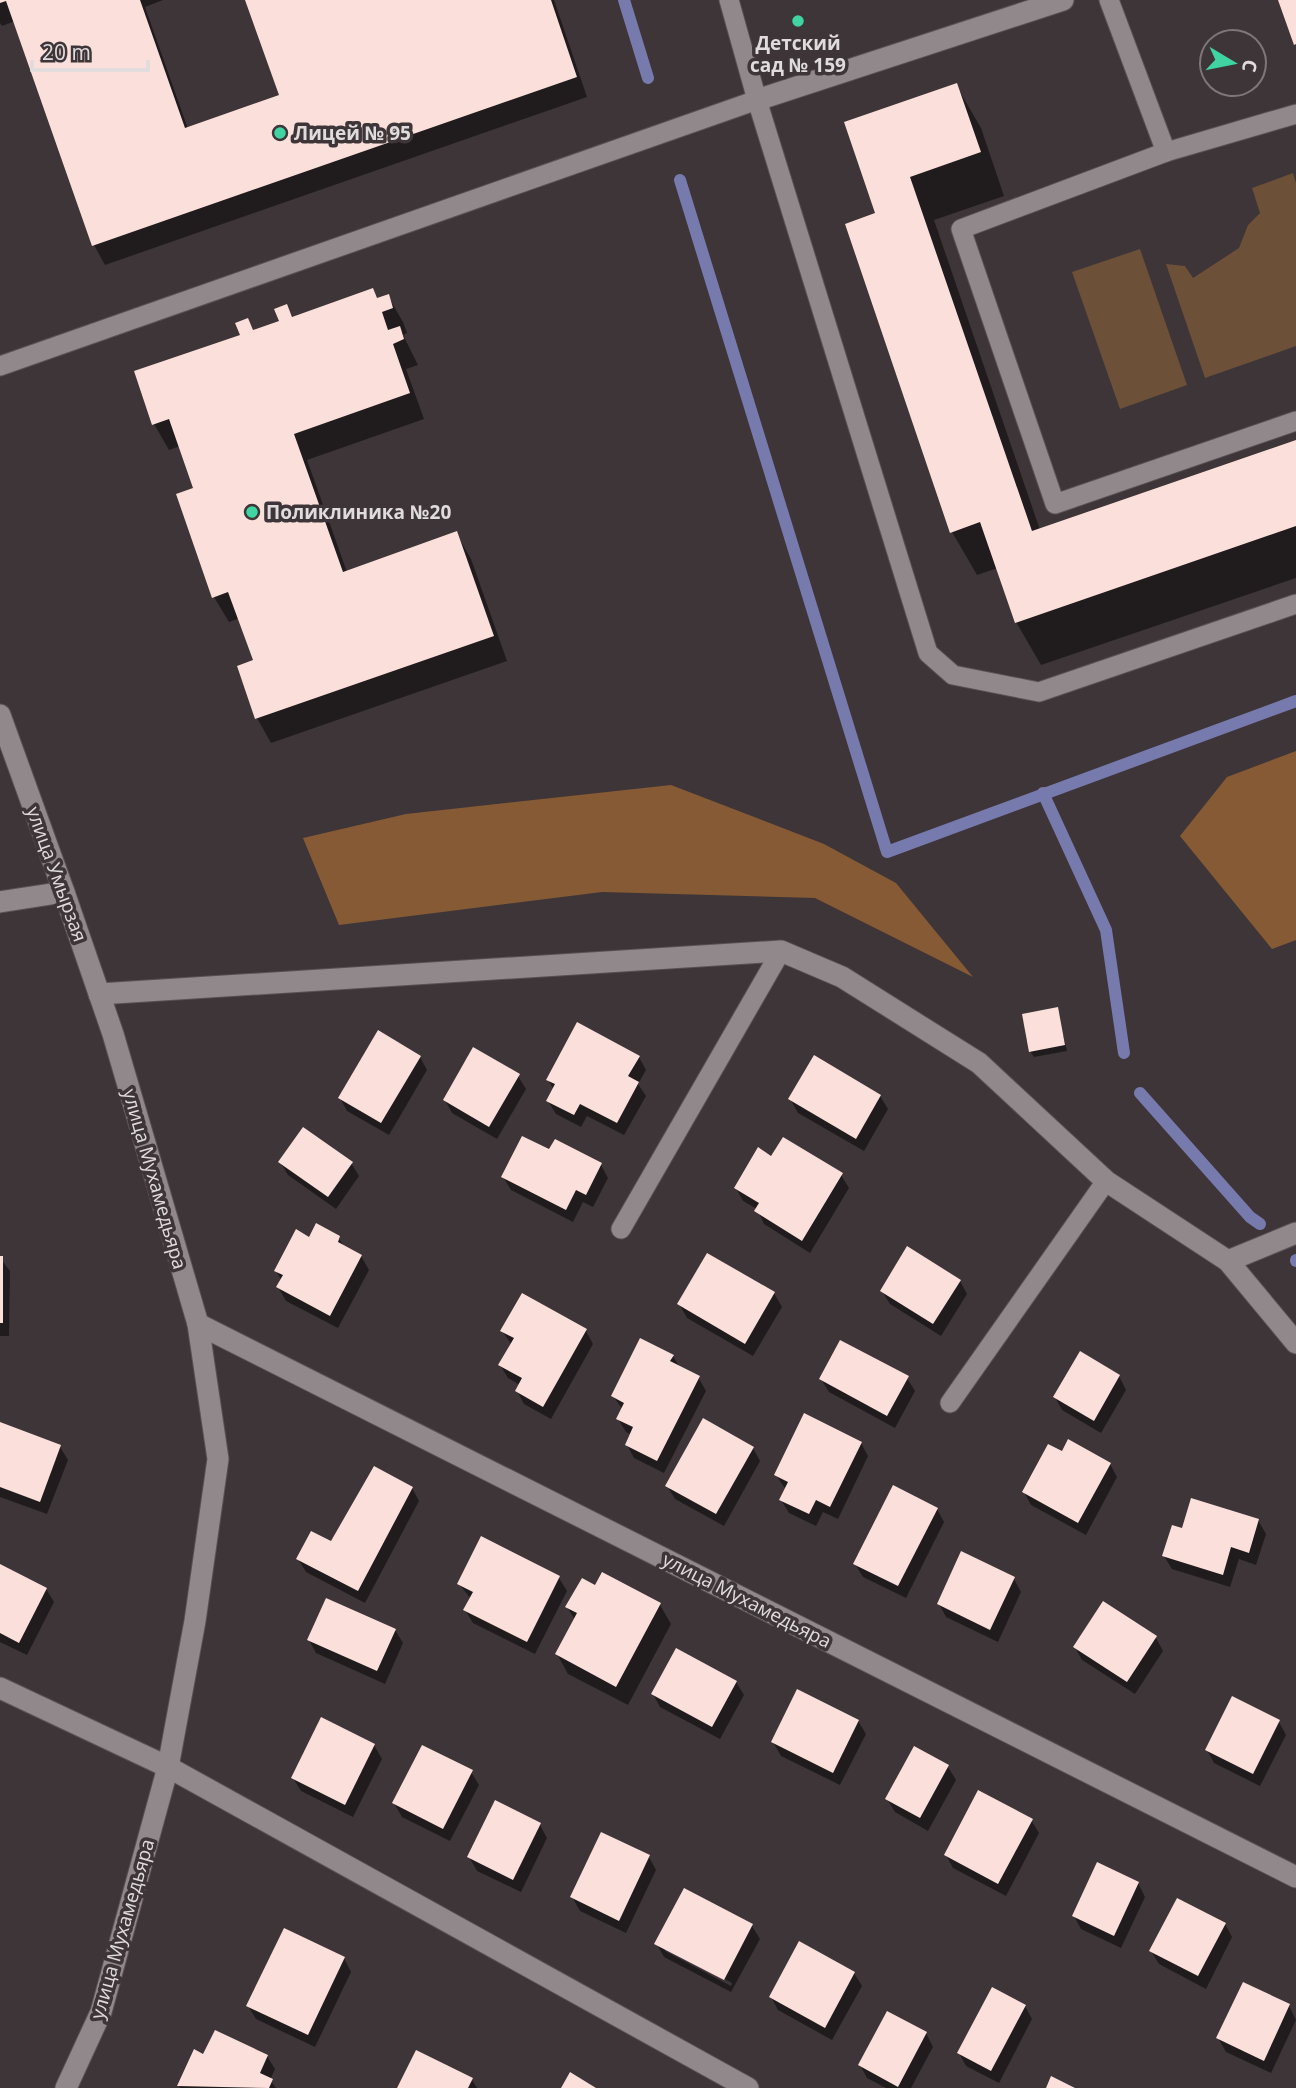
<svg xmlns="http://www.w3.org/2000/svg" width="1296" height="2088" viewBox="0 0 1296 2088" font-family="'Open Sans',sans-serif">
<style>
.green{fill:#6c5038}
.forest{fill:#865a34}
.shadow{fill:#0007;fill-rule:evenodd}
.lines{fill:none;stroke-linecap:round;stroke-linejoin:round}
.stream{stroke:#777aad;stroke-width:12}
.building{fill:#fbdfdb}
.service-casing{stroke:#595255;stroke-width:21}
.minor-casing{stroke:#595255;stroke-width:23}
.tertiary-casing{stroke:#595255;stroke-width:23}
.service{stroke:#91888c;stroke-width:19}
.minor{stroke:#91888c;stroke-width:21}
.tertiary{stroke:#91888c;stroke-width:21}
.poi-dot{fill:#3fd4a2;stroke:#3d3538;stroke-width:2.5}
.labels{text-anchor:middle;stroke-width:7;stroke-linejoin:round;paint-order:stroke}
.poi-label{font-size:19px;font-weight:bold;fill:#e0dbdd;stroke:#3d3538;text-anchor:start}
.street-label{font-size:19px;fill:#e0dbdd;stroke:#3d3538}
</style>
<rect width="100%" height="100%" fill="#3d3538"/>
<g class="green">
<path d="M1293 173 1296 183V346L1205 378 1166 264 1185 266 1193 278 1239 248 1248 225 1260 213 1252 188Z"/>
<path d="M1140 249 1187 385 1120 409 1072 272Z"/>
</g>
<g class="forest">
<path d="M1296 751V940L1272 949 1180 836 1227 777Z"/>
<path d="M671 785 824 844 896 883 973 977 815 898 602 892 339 925 303 838 406 814Z"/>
</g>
<g class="shadow">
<path d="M0 0H163L145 7 188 129 281 96 247 0H554L587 97 105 265 94 245 15 21 2 26 0 23Z"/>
<path d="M956 85 981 128 1004 196 934 220 1040 530 1296 442V578L1041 665 1016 622 998 568 977 575 952 532 877 214Z"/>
<path d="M388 296 403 322 407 333 403 335 418 365 406 369 424 419 307 460 347 572 456 533 471 559 507 661 271 743 257 718 255 661 240 618 229 622 214 597 195 489 180 446 169 450 154 424 136 373 242 336 248 320 254 332 281 323 287 306 293 318Z"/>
<path d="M1057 1009 1067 1051 1034 1057 1030 1051Z"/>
<path d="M420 1057 427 1070 389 1135 347 1111 340 1098Z"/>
<path d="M639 1057 646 1070 638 1084 646 1096 624 1135 587 1116 581 1127 556 1114 548 1101 554 1090 548 1080Z"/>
<path d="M518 1076 526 1089 497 1139 452 1113 445 1100Z"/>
<path d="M880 1096 888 1109 864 1151 798 1113 790 1099Z"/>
<path d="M550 1152 601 1165 608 1178 593 1207 583 1202 573 1222 511 1190 503 1177Z"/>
<path d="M772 1158 841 1175 849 1188 810 1253 764 1224 757 1209 743 1201 736 1188Z"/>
<path d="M280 1162 351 1163 359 1176 336 1209 288 1175Z"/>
<path d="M338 1237 345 1248 361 1256 369 1270 338 1328 286 1301 278 1287 282 1281 276 1271 310 1239Z"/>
<path d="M0 1258 10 1271 9 1336H0Z"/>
<path d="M960 1281 967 1294 941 1336 890 1304 882 1291Z"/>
<path d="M774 1293 782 1307 753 1356 687 1318 679 1304Z"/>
<path d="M502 1331H586L593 1344 551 1419 524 1404 517 1391 520 1385 508 1378 500 1365 512 1345Z"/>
<path d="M673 1356 680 1368 698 1377 706 1391 664 1473 634 1458 627 1445 632 1435 626 1432 618 1419 623 1410 613 1396Z"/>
<path d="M1119 1376 1126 1390 1101 1433 1062 1410 1055 1397Z"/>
<path d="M907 1378 915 1391 895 1428 829 1392 821 1379Z"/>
<path d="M0 1424 60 1447 68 1460 47 1514 0 1497Z"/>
<path d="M861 1443 868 1456 838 1519 823 1512 816 1526 789 1513 781 1500 786 1490 776 1475Z"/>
<path d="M753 1448 760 1461 724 1526 675 1499 667 1486Z"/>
<path d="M1062 1453 1110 1464 1117 1477 1086 1535 1031 1505 1024 1492Z"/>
<path d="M412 1488 419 1501 365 1603 306 1572 298 1559 332 1543Z"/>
<path d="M937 1509 944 1522 906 1598 863 1577 855 1564Z"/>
<path d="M1258 1520 1266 1534 1256 1565 1239 1559 1230 1587 1172 1569 1164 1556 1183 1531Z"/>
<path d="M482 1538 559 1578 567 1591 535 1654 473 1623 465 1610 471 1599 459 1584Z"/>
<path d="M0 1566 46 1589 54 1602 27 1655 0 1642Z"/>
<path d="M1014 1579 1021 1592 998 1642 946 1617 939 1604Z"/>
<path d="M596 1588 660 1605 671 1624 628 1705 568 1674 557 1654 575 1620 567 1607Z"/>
<path d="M395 1630 403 1643 385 1684 316 1653 309 1640Z"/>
<path d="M1156 1638 1163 1651 1135 1694 1082 1660 1075 1647Z"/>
<path d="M736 1682 744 1695 720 1739 660 1707 653 1694Z"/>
<path d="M858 1721 866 1734 840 1785 781 1756 773 1742Z"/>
<path d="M1279 1722 1286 1735 1260 1786 1214 1763 1207 1750Z"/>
<path d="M374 1745 382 1759 353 1817 301 1791 293 1778Z"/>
<path d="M948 1767 956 1780 928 1831 895 1812 887 1799Z"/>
<path d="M471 1772 479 1785 450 1841 402 1817 394 1803Z"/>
<path d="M1031 1820 1039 1833 1006 1896 953 1868 946 1855Z"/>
<path d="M540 1825 547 1838 521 1892 477 1871 469 1857Z"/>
<path d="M649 1857 656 1870 626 1933 580 1911 572 1897Z"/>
<path d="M1138 1883 1145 1897 1121 1948 1081 1929 1074 1916Z"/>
<path d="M1225 1924 1232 1937 1206 1989 1159 1964 1151 1951Z"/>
<path d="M752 1926 760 1939 731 1992 664 1957 656 1943ZM665 1947 732 1983 731 1986 665 1951Z"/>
<path d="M344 1958 351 1972 315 2047 256 2019 248 2006Z"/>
<path d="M854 1973 862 1986 832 2040 778 2010 771 1997Z"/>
<path d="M1025 2006 1032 2019 999 2083 966 2066 959 2053Z"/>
<path d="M1289 2006 1296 2020 1271 2073 1226 2052 1218 2038Z"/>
<path d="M926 2033 933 2047 911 2088H886L867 2078 860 2065Z"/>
<path d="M204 2056H267L275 2069 270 2080 276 2088H180L179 2086Z"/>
<path d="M472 2080 477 2088H399Z"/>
</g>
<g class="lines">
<g class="stream">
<path d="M624 0 648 78"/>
<path d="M680 180 887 852 1296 701"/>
<path d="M1043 793 1106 930 1124 1053"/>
<path d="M1140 1093 1250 1217 1260 1224"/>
<path d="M1296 1260V1261"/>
</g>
</g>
<g class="building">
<path d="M0 0H140L185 128 279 95 245 0H551L577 77 92 246 6 1 0 3Z"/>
<path d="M1278 0H1296V44L1294 45Z"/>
<path d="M957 83 981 152 910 177 1032 531 1296 440V526L1015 623 980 522 950 533 845 224 875 213 844 122Z"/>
<path d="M373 288 377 298 389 294 393 308 382 312 388 330 400 326 404 339 393 344 410 393 294 434 343 572 457 531 494 636 255 719 237 666 253 660 228 592 212 598 176 494 193 488 169 419 152 425 134 371 240 335 235 323 248 318 253 330 279 321 274 309 287 304 292 317Z"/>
<path d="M1058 1007 1065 1045 1029 1052 1022 1014Z"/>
<path d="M577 1022 640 1056 628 1076 639 1082 617 1123 580 1104 574 1115 546 1101 555 1084 546 1080Z"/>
<path d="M378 1030 421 1056 381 1123 338 1098Z"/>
<path d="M473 1047 520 1074 489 1127 443 1100Z"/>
<path d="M814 1055 881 1095 856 1139 788 1099Z"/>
<path d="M303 1127 353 1162 328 1197 278 1162Z"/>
<path d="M522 1136 549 1149 555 1139 602 1163 586 1195 576 1190 566 1210 501 1177Z"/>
<path d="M783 1137 843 1173 802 1241 754 1211 759 1203 734 1188 758 1147 771 1156Z"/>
<path d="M316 1223 340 1236 338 1242 362 1255 330 1316 276 1287 283 1275 274 1271 296 1229 309 1237Z"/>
<path d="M907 1246 961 1280 933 1324 880 1291Z"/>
<path d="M707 1253 775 1292 745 1344 677 1304Z"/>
<rect x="0" y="1256" width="3" height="67"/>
<path d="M522 1293 587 1329 543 1407 515 1391 522 1378 498 1365 514 1338 500 1331Z"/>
<path d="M640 1338 674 1355 670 1361 700 1376 657 1461 625 1445 633 1427 616 1419 624 1403 611 1396Z"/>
<path d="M840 1340 909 1376 887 1416 819 1379Z"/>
<path d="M1080 1351 1120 1375 1094 1421 1053 1397Z"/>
<path d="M804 1413 862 1442 830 1507 816 1500 809 1514 779 1500 788 1482 774 1475Z"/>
<path d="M703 1418 754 1447 716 1514 665 1486Z"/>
<path d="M0 1422 61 1445 40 1502 0 1487Z"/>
<path d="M1068 1439 1111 1463 1078 1523 1022 1492 1048 1444 1062 1451Z"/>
<path d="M374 1466 413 1487 358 1591 296 1559 311 1531 331 1541Z"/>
<path d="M893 1485 938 1508 898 1586 853 1564Z"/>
<path d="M1191 1498 1259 1519 1249 1553 1231 1547 1223 1575 1162 1556 1172 1525 1182 1528Z"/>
<path d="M481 1536 560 1576 527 1642 463 1610 473 1592 457 1584Z"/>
<path d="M961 1551 1015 1577 990 1630 937 1604Z"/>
<path d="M0 1564 47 1588 19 1643 0 1633Z"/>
<path d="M602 1572 661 1603 616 1687 555 1654 577 1613 565 1607 582 1578 595 1585Z"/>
<path d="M326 1598 396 1629 377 1671 307 1640Z"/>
<path d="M1103 1601 1157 1636 1127 1682 1073 1647Z"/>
<path d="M676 1648 737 1681 712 1727 651 1694Z"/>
<path d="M797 1689 859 1720 833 1773 771 1742Z"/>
<path d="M1232 1696 1280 1720 1253 1774 1205 1750Z"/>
<path d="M321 1717 375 1744 345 1805 291 1778Z"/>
<path d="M422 1745 473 1770 443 1829 392 1803Z"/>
<path d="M914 1746 949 1765 920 1818 885 1799Z"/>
<path d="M978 1790 1033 1819 998 1884 944 1855Z"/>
<path d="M495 1800 541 1823 513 1880 467 1857Z"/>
<path d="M601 1832 650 1855 619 1921 570 1897Z"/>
<path d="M1097 1862 1139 1882 1114 1936 1072 1916Z"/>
<path d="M684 1888 753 1924 724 1980 654 1944Z"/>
<path d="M1177 1898 1226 1923 1198 1976 1149 1951Z"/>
<path d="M284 1928 345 1957 308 2035 246 2006Z"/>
<path d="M799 1941 855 1972 825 2028 769 1997Z"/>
<path d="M1243 1982 1290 2004 1264 2061 1216 2038Z"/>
<path d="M992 1987 1026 2005 991 2071 957 2053Z"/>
<path d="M887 2011 927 2032 898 2087 858 2065Z"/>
<path d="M215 2030 268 2055 260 2073 273 2079 269 2088 177 2086 194 2049 203 2054Z"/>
<path d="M416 2050 473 2078 468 2088H397Z"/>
<path d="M570 2072 596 2088H561Z"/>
<path d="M1051 2076 1075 2088H1046Z"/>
</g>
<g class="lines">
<g class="service-casing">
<g id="service">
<path d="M729 0 757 100 928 653 953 675 1039 692 1296 604"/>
<path d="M1109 0 1166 152"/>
<path d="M1296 114 1166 152 961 229 1055 504 1296 421"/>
<path d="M0 366 757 100"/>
<path d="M621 1229 781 951"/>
<path d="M950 1403 1106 1181"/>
</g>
</g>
<g class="minor-casing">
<g id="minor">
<path d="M757 100 1063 0"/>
<path d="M64 892 113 1034 198 1324 218 1459 195 1621 168 1767 101 2012 66 2088"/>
<path d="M99 994 781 951 842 977 979 1063 1106 1181 1228 1261 1296 1343"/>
<path d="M1228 1261 1296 1233"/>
<path d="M198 1324 1296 1877"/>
<path d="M0 1688 168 1767 748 2088"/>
</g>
</g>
<g class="tertiary-casing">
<path id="tertiary" d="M0 715 64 892 0 902"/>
</g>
<use href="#service" class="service"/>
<use href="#minor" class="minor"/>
<use href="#tertiary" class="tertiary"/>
</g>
<g class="poi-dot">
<circle cx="798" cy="21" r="7"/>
<circle cx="280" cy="133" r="7"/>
<circle cx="252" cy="512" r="7"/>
</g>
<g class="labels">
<g class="poi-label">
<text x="798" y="50" text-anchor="middle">Детский<tspan x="798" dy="22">сад № 159</tspan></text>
<text x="294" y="140">Лицей № 95</text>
<text x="266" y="519">Поликлиника №20</text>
</g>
<g class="street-label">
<text transform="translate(57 874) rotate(70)" y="7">улица Умырзая</text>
<text transform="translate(155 1179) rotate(74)" y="7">улица Мухамедьяра</text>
<text transform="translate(747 1600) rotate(27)" y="7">улица Мухамедьяра</text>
<text transform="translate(122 1929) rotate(-74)" y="7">улица Мухамедьяра</text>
</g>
</g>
<g transform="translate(1233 63) rotate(100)"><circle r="33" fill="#3d3538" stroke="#7e777a" stroke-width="2"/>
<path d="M0-5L12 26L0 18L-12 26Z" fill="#3fd4a2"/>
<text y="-10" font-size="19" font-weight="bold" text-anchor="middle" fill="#e0dbdd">С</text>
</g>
<path d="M32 60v10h116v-10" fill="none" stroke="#e0dbdd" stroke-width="3.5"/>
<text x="42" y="60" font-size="21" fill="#e0dbdd" stroke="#3d3538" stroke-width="5" paint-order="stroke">20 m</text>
</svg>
